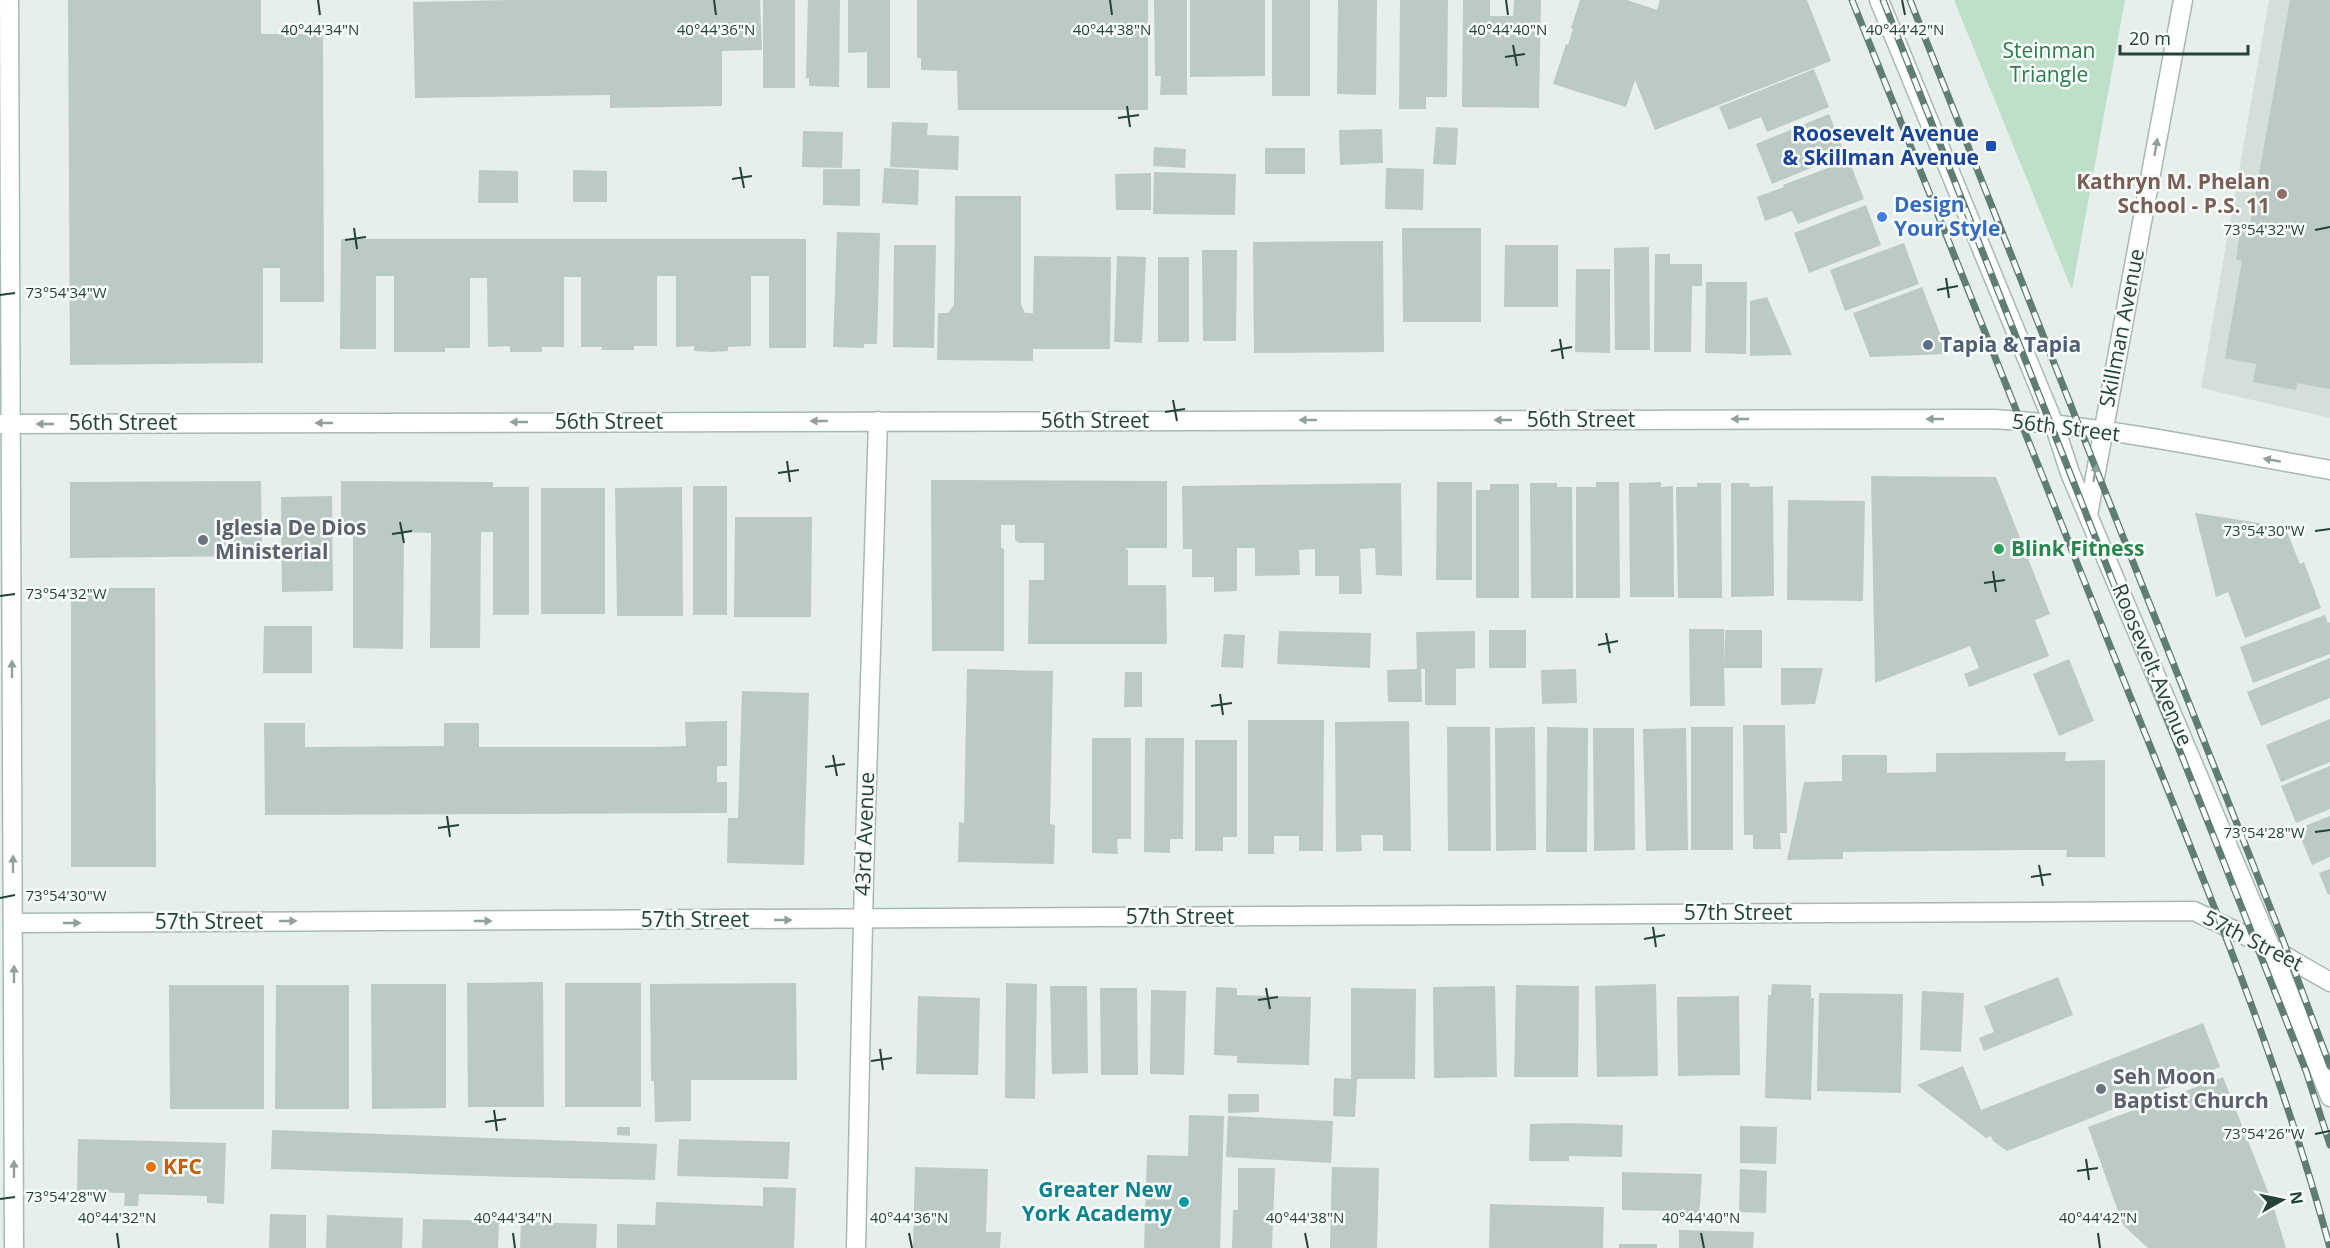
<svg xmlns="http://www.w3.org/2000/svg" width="2330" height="1248" viewBox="0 0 2330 1248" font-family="'Open Sans',sans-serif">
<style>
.built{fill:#d4dfda}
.green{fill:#bfe0c8}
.building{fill:#bbcac4}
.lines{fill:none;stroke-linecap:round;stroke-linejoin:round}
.street-casing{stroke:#a8b8b2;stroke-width:21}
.secondary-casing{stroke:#a4bbb3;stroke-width:21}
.street{stroke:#fff;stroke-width:18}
.secondary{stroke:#fff;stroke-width:18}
.rail-casing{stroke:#5f7d75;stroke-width:7}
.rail{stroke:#f7fbf9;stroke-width:4.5;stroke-dasharray:14;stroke-linecap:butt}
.oneway{fill:#92a09c}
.ticks{fill:none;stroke:#24423a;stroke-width:2}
.transit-dot{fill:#1a4fb4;stroke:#f7fbf9;stroke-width:2}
.education-dot{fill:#8d6e63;stroke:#f7fbf9;stroke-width:2}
.shop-dot{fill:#3f7fe0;stroke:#f7fbf9;stroke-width:2}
.service-dot{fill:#5c6f8a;stroke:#f7fbf9;stroke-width:2}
.worship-dot{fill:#6b7280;stroke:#f7fbf9;stroke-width:2}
.leisure-dot{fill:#2e9e5b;stroke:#f7fbf9;stroke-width:2}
.food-dot{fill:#e8710a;stroke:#f7fbf9;stroke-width:2}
.culture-dot{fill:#0f9aa8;stroke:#f7fbf9;stroke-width:2}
.labels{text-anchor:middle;stroke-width:5;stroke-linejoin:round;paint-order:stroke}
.park-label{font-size:21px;fill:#2d7a4b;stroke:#f7fbf9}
.transit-label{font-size:21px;font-weight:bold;fill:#164399;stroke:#f7fbf9;text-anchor:end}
.education-label{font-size:21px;font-weight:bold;fill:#785e54;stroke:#f7fbf9;text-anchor:end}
.shop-label{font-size:21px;font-weight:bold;fill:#366cbe;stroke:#f7fbf9;text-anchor:start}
.street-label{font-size:21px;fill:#24423a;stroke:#f7fbf9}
.service-label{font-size:21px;font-weight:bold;fill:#4e5e75;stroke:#f7fbf9;text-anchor:start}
.worship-label{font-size:21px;font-weight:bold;fill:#5b616d;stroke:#f7fbf9;text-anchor:start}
.leisure-label{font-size:21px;font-weight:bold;fill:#27864d;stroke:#f7fbf9;text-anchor:start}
.food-label{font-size:21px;font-weight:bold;fill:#c56008;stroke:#f7fbf9;text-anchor:start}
.culture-label{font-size:21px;font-weight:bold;fill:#0d838f;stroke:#f7fbf9;text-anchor:end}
.ticks-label{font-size:15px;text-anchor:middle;fill:#24423a;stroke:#f7fbf9;stroke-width:5;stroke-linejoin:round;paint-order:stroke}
</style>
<rect width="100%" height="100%" fill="#e6efeb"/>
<path class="built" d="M2269 0H2330V418L2201 388Z"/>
<path class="green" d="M1954 0H2125L2072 290Z"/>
<g class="building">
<path d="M68 0H261V34H323L324 302H280V268H263V363L70 365Z"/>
<path d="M513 0H760L762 50 722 51V106L610 108V95L415 98 413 2Z"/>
<rect x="763" y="0" width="32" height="88"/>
<path d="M808 0H840L839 87 809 86V78H806Z"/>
<path d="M848 0H890V88H867V52L848 53Z"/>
<path d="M917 0H1148V110H958L957 71 921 70V58H917Z"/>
<path d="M1154 0H1187V95H1160L1161 76H1155Z"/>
<path d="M1190 0H1265V76L1190 77Z"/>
<rect x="1272" y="0" width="38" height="96"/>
<path d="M1338 0H1377L1376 95 1337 94Z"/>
<path d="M1400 0H1448L1447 97H1426V109H1399Z"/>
<path d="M1463 0H1490V16H1513L1514 0H1541L1539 108 1462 107Z"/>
<path d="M1580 0H1627L1657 10 1660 0H1807L1831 61 1655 130 1635 80 1626 107 1553 84 1566 44 1568 45 1573 29 1571 28Z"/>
<path d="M2290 0H2330V389L2297 383 2296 390 2253 382 2256 364 2225 358 2242 261 2236 260 2241 224 2250 225Z"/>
<path d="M1814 69 1829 107 1767 132 1761 117 1729 130 1719 107Z"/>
<path d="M1829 114 1845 154 1772 184 1756 144Z"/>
<path d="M892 122 928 123 927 135 959 136 958 170 890 167Z"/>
<path d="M1436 127 1458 128 1456 165 1433 164Z"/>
<path d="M1382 129 1383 163 1340 165 1339 130Z"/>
<path d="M803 131 843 132 842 168 802 167Z"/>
<path d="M1154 147 1186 149 1185 168 1153 166Z"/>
<rect x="1265" y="148" width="40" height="26"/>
<path d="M1849 160 1864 199 1798 224 1792 211 1765 221 1757 197 1784 187 1783 185Z"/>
<path d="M884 168 919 170 918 205 882 203Z"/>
<path d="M1386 168 1424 169 1423 210 1385 209Z"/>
<path d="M823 169H860V206L823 205Z"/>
<path d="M479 170 518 171V203H478Z"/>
<path d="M573 170 607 171V202H573Z"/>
<path d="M1154 172 1236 174 1235 215 1153 214Z"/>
<path d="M1151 173V210H1116L1115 174Z"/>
<path d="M955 196H1021V304L1025 313H1033L1034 256 1111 257 1110 349H1033V361L937 360 938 313H948L954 305Z"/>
<path d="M1866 205 1881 245 1809 273 1794 233Z"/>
<path d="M1402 228H1481V322H1403Z"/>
<path d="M837 232 880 233 877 344H864V348L833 347Z"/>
<path d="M341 239H806V348H769V276H751V346L728 347V351L712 352 694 351V346L676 347V276H657V346H634V350H601L602 347H581V277H564V347H542V352H510V346L488 347 487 278H470V348H445V352H394V276H376V349H340Z"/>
<path d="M1383 241 1384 352 1254 353 1253 242Z"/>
<path d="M1904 243 1919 284 1845 311 1830 270Z"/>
<path d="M894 245H936L934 348 893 347Z"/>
<path d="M1505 245H1558V307H1504Z"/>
<path d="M1649 247 1650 350H1615L1614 248Z"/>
<path d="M1202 250H1237L1236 341H1203Z"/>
<path d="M1655 254H1670V264H1702V286H1692L1691 352H1654Z"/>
<path d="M1117 256 1146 257 1142 343 1114 342Z"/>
<rect x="1158" y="257" width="31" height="85"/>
<path d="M1576 269H1610V353L1575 352Z"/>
<path d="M1706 282H1747L1746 354 1705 353Z"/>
<path d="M1922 287 1948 354 1870 357 1853 313Z"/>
<path d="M1767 297 1792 355 1750 356V301Z"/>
<path d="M1871 476 1996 477 2050 614 2035 620 2049 656 1969 687 1964 674 1979 668 1970 646 1875 683Z"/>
<path d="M931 480 1167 481V548H1125L1128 550V585H1166L1167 644H1028L1029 580H1044V543H1019L1015 540V525H1001V548L1004 549V651H932Z"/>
<path d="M261 481 262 556 70 558V482Z"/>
<path d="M341 481 493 482V487H529V615H493V532H481L480 648H430L431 533 404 532 403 649 353 648V532L341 533Z"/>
<path d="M1437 482H1472V580H1436Z"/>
<path d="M1596 482H1619L1620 598H1576V487H1596Z"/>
<path d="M1661 482V487L1673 486 1674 597H1630L1629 483Z"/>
<path d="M1401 483 1402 576 1376 575 1375 548 1360 549 1362 594H1339V576H1315V549L1299 550 1300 575 1255 576V548H1237V591L1214 592V577H1192V549H1183L1182 486Z"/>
<path d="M1530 483H1557V487H1572L1573 598H1531Z"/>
<path d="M1697 483H1721L1722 598H1678L1676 487H1697Z"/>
<path d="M1731 483H1749L1750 487 1773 486 1774 596 1731 597Z"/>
<path d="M1490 484H1519V598H1476V490H1490Z"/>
<rect x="693" y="486" width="34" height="129"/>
<path d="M682 487 683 616H617L615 488Z"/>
<rect x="541" y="488" width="64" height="126"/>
<path d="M332 496 333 591 282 592 281 497Z"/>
<path d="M1788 500 1865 501 1863 601 1787 600Z"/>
<path d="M2195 513 2285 527 2300 564 2304 562 2321 608 2245 638 2228 592 2216 597Z"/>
<path d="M735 517H812L811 617H734Z"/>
<path d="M71 588H155L156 867H71Z"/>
<path d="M2325 615 2328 623 2330 622V654L2253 683 2240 647Z"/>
<path d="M264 626H312V673H263Z"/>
<path d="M1689 629H1724V665L1725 630H1762V668H1724L1725 706H1690Z"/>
<rect x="1489" y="630" width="37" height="38"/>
<path d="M1279 631 1371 633 1370 668 1277 664Z"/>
<path d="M1475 631V668L1456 669V705H1425V669H1421L1422 702H1388L1387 670 1417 669 1416 632Z"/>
<path d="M1224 634 1245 635 1243 668 1221 667Z"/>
<path d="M2330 658V698L2261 726 2247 692Z"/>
<path d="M2069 659 2094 721 2059 736 2033 674Z"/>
<path d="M1781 668H1823L1815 704 1781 705Z"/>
<path d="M967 669 1053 671 1050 824 1055 825 1054 864 958 862 959 822 964 823Z"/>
<path d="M1576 669 1577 703 1542 704 1541 670Z"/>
<path d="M1125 672H1142V707H1124Z"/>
<path d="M742 691 809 693 804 865 727 863 728 818H738Z"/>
<path d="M2330 719V762L2281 782 2266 745Z"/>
<path d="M1248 720H1324L1323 851H1299V836H1274V854H1248Z"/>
<path d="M727 721V766H717V782H727V813L265 815 264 723H305V747L444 746V723H479V747H653L686 746 685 722Z"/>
<path d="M1409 721 1411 851H1383V835H1361L1362 851 1336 852 1335 722Z"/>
<path d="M1743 725H1785L1787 833H1780L1781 849H1753V835H1744Z"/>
<path d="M1447 727H1490L1491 851H1448Z"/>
<path d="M1535 727 1536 850 1496 851 1495 728Z"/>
<path d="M1547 727 1588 728 1587 852H1546Z"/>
<rect x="1691" y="727" width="42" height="123"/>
<path d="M1593 728H1634L1635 850 1594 851Z"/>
<path d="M1686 728 1688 850 1646 851 1643 729Z"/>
<path d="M1092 738H1131V839H1117L1118 854 1092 853Z"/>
<path d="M1145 738H1184L1183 839H1170V853L1144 852Z"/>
<path d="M1195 740H1237V837H1223V851H1195Z"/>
<path d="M2066 752 2065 761 2105 760V857H2066L2067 850H2024L1843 852V859L1787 860 1804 782 1842 781V755H1887V773L1936 772V753Z"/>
<path d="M2330 766V809L2296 823 2281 786Z"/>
<path d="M2330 816V857L2312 865 2297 829Z"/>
<path d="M2330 869V894L2328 895 2319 873Z"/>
<path d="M2058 977 2073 1015 1984 1051 1979 1038 1994 1032 1984 1006Z"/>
<path d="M543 982 544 1107H468L467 983Z"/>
<rect x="565" y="983" width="76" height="124"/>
<path d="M796 983 797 1080H691V1121L655 1122 654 1081H651L650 984Z"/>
<path d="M1006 983 1037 984 1035 1099 1005 1098Z"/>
<path d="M371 984H446V1108L372 1109Z"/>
<path d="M1656 984 1658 1076 1597 1077 1595 986Z"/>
<path d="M1772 984 1811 985V998H1814L1811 1100 1765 1098 1768 995H1771Z"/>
<path d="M169 985H264V1109H170Z"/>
<path d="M276 985H349V1109H275Z"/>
<path d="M1516 985 1579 986 1578 1077H1514Z"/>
<path d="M1050 986H1087L1088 1073 1052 1074Z"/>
<path d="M1495 986 1497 1077 1434 1078 1433 987Z"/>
<path d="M1216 987 1237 988V995L1311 997 1309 1065 1237 1063V1056L1214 1055Z"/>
<path d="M1100 988H1137L1138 1075H1101Z"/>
<path d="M1351 988 1416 989 1415 1079H1357L1355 1117 1333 1116 1334 1078 1351 1079Z"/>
<path d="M1151 990 1186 991 1184 1075 1150 1074Z"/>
<path d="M1922 991 1964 993 1961 1052 1920 1050Z"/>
<path d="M1819 993 1903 994 1901 1093 1817 1091Z"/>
<path d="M918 996 980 998 978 1075 916 1074Z"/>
<path d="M1739 996 1740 1075 1678 1076 1677 997Z"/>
<path d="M2203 1023 2220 1067 2007 1151 1993 1141 1991 1136 1986 1138 1917 1085 1963 1066 1981 1110Z"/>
<path d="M2223 1077 2272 1202 2286 1248H2148L2123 1225 2088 1127Z"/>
<path d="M1228 1094H1259V1112L1228 1113Z"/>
<path d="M1189 1115 1224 1116 1220 1248H1144L1147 1155 1188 1156Z"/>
<path d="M1228 1116 1333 1121 1331 1163 1226 1157Z"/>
<path d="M1570 1123 1623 1125 1622 1157 1569 1156V1161H1529L1530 1124Z"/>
<path d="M1740 1126 1777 1127 1776 1164 1740 1163Z"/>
<path d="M617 1127H630V1136L617 1135Z"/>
<path d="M272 1130 657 1144 655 1180 512 1177 271 1169Z"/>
<path d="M78 1139 226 1143 224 1204 207 1203V1196L139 1194 138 1206H124L125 1193 77 1192Z"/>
<path d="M679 1139 790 1142 788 1179 677 1176Z"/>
<path d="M915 1167 988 1169 986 1232H1001L1000 1248H913Z"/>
<path d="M1332 1167 1379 1168 1377 1248H1330Z"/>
<path d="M1238 1168H1275L1272 1248H1232L1233 1210H1238Z"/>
<path d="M1740 1169 1767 1171 1766 1213 1739 1212Z"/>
<path d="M1622 1172 1702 1174 1699 1218 1672 1217 1673 1211 1622 1210Z"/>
<path d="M763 1187 796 1188 794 1248H617V1224L655 1225 656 1202 763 1206Z"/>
<path d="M1490 1204 1604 1207 1603 1248H1489Z"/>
<path d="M270 1214 306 1215V1248H269Z"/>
<path d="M327 1215 403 1218 402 1248H326Z"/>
<path d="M423 1219 499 1221 498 1248H422Z"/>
<path d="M521 1222 597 1224 596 1248H520Z"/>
<path d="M1679 1230 1754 1232 1753 1248H1679Z"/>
<rect x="1619" y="1244" width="38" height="4"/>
</g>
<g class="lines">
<g class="street-casing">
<g id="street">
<path d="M0 424 1994 419C2106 426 2219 450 2330 470"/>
<path d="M2088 515 2183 0"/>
<path d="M13 923 2194 911 2271 948 2330 982"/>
<path d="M856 1248 864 876 878 421"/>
</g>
</g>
<g class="secondary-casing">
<g id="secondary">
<path d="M9 0 14 1248"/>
<path d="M1879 0 2054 424 2070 473 2271 948 2330 1097"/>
</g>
</g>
<use href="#street" class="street"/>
<use href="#secondary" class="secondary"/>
<g class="rail-casing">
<g id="rail">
<path d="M1852 0C1944 229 2035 457 2126 686 2200 871 2278 1056 2330 1248"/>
<path d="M1883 0 2262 959 2306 1071 2330 1145"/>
<path d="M1910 0 2281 935 2330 1066"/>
</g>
</g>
<use href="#rail" class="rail"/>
</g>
<defs><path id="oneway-solid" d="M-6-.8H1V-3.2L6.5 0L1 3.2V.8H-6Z" transform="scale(1.5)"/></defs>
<g class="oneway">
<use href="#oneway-solid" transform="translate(2156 147) rotate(-80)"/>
<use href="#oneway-solid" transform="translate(1740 419) rotate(180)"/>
<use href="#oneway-solid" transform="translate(1935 419) rotate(180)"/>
<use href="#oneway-solid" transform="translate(1308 420) rotate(180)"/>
<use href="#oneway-solid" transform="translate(1503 420) rotate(180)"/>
<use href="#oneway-solid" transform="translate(819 421) rotate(180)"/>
<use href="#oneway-solid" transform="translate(519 422) rotate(180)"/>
<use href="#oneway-solid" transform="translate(324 423) rotate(180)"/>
<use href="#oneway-solid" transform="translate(45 424) rotate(-180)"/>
<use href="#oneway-solid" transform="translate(2272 460) rotate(-170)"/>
<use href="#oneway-solid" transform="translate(2095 473) rotate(-80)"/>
<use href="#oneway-solid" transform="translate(12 669) rotate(-90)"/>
<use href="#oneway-solid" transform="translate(13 864) rotate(-90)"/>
<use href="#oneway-solid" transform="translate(783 920)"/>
<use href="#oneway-solid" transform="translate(288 921)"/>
<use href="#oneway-solid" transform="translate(483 921)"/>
<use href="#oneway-solid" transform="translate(72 923)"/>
<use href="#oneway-solid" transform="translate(14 974) rotate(-90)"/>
<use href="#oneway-solid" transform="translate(14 1169) rotate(-90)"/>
</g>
<path class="ticks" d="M318 0 320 15M714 0 716 15M1110 0 1112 15M1506 0 1508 15M1902 0 1905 15M1513 45 1517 66M1505 57 1525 54M1127 106 1130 127M1118 118 1139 115M740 167 744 188M732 179 752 176M354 228 357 249M2315 230 2330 227M345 240 366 237M1946 278 1949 298M1937 290 1958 286M0 295 15 293M1560 339 1563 359M1551 351 1572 347M1173 400 1177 421M1165 412 1185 409M787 461 790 482M778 473 799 470M400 522 404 543M2315 531 2330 529M392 534 412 531M1993 571 1996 592M1984 583 2005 580M0 596 15 594M1606 633 1610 653M1598 645 1618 641M1220 694 1223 715M1211 706 1232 703M833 755 837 776M825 767 845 764M447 816 450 837M438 828 459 825M2315 832 2330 830M2039 865 2043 886M2031 877 2051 874M0 898 15 895M1653 927 1656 947M1644 939 1665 935M1266 988 1270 1009M1258 1000 1278 997M880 1049 883 1070M871 1061 892 1058M494 1110 497 1131M485 1122 506 1119M2315 1134 2330 1131M2086 1159 2089 1180M2077 1171 2098 1168M0 1199 15 1197M117 1233 119 1248M513 1233 515 1248M909 1233 912 1248M1305 1233 1308 1248M1701 1233 1704 1248M2098 1233 2100 1248"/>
<rect class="transit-dot" x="1985" y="140" width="12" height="12" rx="3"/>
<circle class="education-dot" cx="2282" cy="194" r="6"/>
<circle class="shop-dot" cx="1882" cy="217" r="6"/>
<circle class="service-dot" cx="1928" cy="345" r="6"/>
<g class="worship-dot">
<circle cx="203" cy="540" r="6"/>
<circle cx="2101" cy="1089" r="6"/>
</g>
<circle class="leisure-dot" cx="1999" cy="549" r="6"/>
<circle class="food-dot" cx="151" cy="1167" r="6"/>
<circle class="culture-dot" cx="1184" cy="1202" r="6"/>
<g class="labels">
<g class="park-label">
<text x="2049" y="58">Steinman<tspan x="2049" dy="24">Triangle</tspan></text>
</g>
<g class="transit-label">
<text x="1979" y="141">Roosevelt Avenue<tspan x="1979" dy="24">&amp; Skillman Avenue</tspan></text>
</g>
<g class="education-label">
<text x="2270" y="189">Kathryn M. Phelan<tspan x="2270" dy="24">School - P.S. 11</tspan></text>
</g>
<g class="shop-label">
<text x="1894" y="212">Design<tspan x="1894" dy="24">Your Style</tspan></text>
</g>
<g class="street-label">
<text transform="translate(2122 328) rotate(-79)" y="7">Skillman Avenue</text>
<text x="1581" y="427">56th Street</text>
<text x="1095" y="428">56th Street</text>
<text x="609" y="429">56th Street</text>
<text x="123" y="430">56th Street</text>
<text transform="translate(2066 428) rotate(7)" y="7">56th Street</text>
<text transform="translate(2152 665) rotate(67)" y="7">Roosevelt Avenue</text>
<text transform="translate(865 834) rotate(-88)" y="7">43rd Avenue</text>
<text x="1738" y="920">57th Street</text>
<text x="1180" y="924">57th Street</text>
<text x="695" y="927">57th Street</text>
<text x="209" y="929">57th Street</text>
<text transform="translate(2253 941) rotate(27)" y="7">57th Street</text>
</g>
<g class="service-label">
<text x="1940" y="352">Tapia &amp; Tapia</text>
</g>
<g class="worship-label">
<text x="215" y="535">Iglesia De Dios<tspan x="215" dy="24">Ministerial</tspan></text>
<text x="2113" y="1084">Seh Moon<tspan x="2113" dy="24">Baptist Church</tspan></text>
</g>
<g class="leisure-label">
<text x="2011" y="556">Blink Fitness</text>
</g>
<g class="food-label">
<text x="163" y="1174">KFC</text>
</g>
<g class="culture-label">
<text x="1172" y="1197">Greater New<tspan x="1172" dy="24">York Academy</tspan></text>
</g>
</g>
<g class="ticks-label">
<text x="320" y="35">40°44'34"N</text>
<text x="716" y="35">40°44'36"N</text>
<text x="1112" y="35">40°44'38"N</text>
<text x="1905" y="35">40°44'42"N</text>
<text x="1508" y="35">40°44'40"N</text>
<text x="2264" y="235">73°54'32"W</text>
<text x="66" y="298">73°54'34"W</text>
<text x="2264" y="536">73°54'30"W</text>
<text x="66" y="599">73°54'32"W</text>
<text x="2264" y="838">73°54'28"W</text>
<text x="66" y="901">73°54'30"W</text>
<text x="2264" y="1139">73°54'26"W</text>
<text x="66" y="1202">73°54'28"W</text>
<text x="117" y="1223">40°44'32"N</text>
<text x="513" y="1223">40°44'34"N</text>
<text x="909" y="1223">40°44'36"N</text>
<text x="1305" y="1223">40°44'38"N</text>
<text x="1701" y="1223">40°44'40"N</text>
<text x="2098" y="1223">40°44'42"N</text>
</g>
<g transform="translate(2282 1200) rotate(81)" stroke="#f7fbf9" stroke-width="4.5" paint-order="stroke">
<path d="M0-4.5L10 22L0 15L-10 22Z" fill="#24423a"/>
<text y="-9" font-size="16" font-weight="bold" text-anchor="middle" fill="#24423a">N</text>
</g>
<path d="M2120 45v9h128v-9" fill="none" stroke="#24423a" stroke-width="3"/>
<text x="2129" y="45" font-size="18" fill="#24423a" stroke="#f7fbf9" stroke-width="4.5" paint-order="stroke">20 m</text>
</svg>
